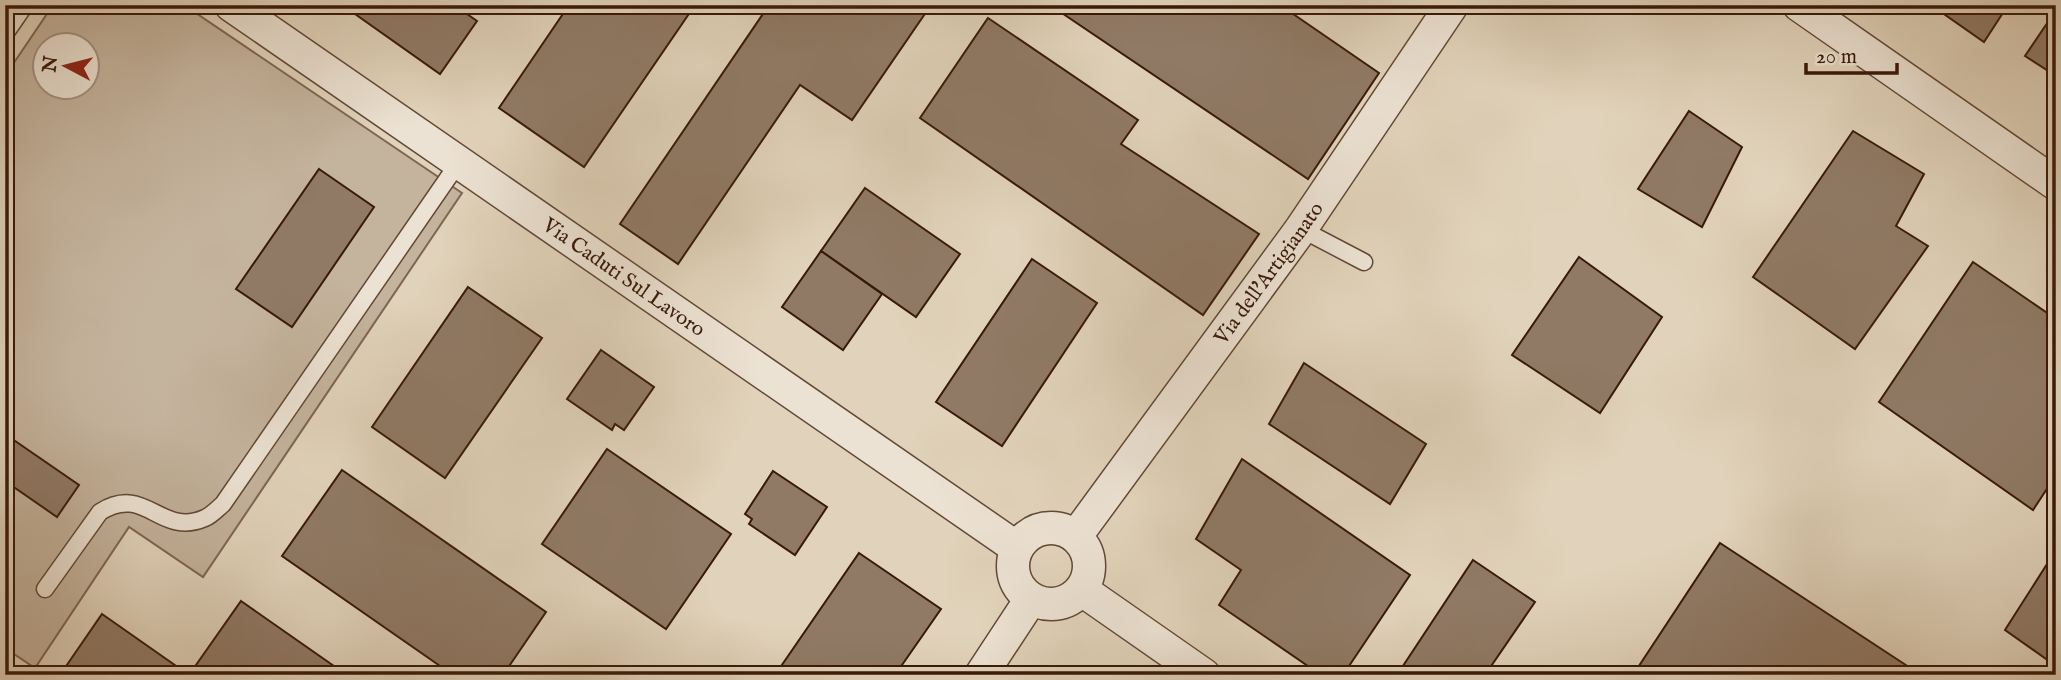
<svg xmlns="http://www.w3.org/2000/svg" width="2061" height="680" viewBox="0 0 2061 680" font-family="'IM FELL English',serif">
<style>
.grass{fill:#c4b39d;stroke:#7e6653;stroke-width:2;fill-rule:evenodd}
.building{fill:#907a66;stroke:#391909;stroke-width:2}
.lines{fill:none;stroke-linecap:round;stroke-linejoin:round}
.lane-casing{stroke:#634836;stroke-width:19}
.street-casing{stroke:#634836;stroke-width:35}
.lane{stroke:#ece2d3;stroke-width:16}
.street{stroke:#ece2d3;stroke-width:32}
.labels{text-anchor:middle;stroke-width:6;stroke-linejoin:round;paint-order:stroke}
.street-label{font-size:21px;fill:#391909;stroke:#ece2d3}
</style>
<rect width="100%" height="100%" fill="#e1d3bb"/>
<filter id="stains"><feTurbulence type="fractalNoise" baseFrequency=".00286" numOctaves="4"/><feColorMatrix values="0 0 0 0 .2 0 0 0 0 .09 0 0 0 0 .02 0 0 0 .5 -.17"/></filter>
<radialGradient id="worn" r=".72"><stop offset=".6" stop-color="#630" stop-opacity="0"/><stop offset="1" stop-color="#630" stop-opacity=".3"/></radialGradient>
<path class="grass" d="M53 5H184L462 193 203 577 129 527 35 668 5 648V76ZM46 46H88V88H46Z"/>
<g class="building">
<path d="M351 5H454L477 21 440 74 348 9Z"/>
<path d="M569 5H695L584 167 499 108Z"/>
<path d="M769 5H931L852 120 800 85 678 264 620 224Z"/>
<path d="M1050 5H1280L1379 73 1308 179Z"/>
<path d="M1931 5H2008L1984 42Z"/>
<path d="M2056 10V76L2025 56Z"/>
<path d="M988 18 1138 120 1121 144 1259 234 1203 315 920 118Z"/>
<path d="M1689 111 1742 147 1702 227 1638 189Z"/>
<path d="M1853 131 1924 174 1896 226 1928 246 1855 349 1753 277Z"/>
<path d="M319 169 374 207 292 327 236 289Z"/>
<path d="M865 188 960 254 916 317 821 251Z"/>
<path d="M821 251 882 294 843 350 782 307Z"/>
<path d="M1579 257 1662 317 1600 413 1512 355Z"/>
<path d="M1032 259 1097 303 1002 446 936 402Z"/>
<path d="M1973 262 2056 319V475L2033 510 1879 402Z"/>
<path d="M468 287 542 338 445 478 372 427Z"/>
<path d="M601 350 654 387 624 430 615 424 612 430 567 399Z"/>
<path d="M1304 363 1426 444 1390 504 1269 424Z"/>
<path d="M5 434 79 485 57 517 5 481Z"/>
<path d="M607 449 731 534 666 629 542 544Z"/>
<path d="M1242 459 1410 575 1343 675H1321L1219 605 1241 570 1196 539Z"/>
<path d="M342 470 546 612 503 675H453L282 556Z"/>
<path d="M773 471 827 507 795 555 749 524 752 519 745 514Z"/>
<path d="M1720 543 1921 675H1633Z"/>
<path d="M2056 550V666L2005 630Z"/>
<path d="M859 553 941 609 895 675H775Z"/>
<path d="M1473 560 1535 602 1485 675H1397Z"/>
<path d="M241 601 341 671 338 675H189Z"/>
<path d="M102 614 189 675H60Z"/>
<path d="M1077 666 1088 667 1098 675H1055L1067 668Z"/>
</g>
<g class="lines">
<g class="lane-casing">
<g id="lane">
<path d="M5 34 25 5"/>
<path d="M1301 229 1364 262"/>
<path d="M45 589 100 512C146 483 160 538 205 518 212 515 217 509 223 504L459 162"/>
</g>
</g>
<g class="street-casing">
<g id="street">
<path id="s1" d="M231 5 1017 548"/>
<path d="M1799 5 2056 184"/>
<circle cx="1051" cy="566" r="38"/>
<path id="s2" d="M1076 536 1301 229 1452 5"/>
<path d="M1082 590 1204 675"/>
<path d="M981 675 1031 599"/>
</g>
</g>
<use href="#lane" class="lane"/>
<use href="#street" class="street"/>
</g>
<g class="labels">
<g class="street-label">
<text dy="7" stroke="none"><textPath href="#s2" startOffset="326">Via dell'Artigianato</textPath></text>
<text dy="7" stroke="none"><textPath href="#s1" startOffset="478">Via Caduti Sul Lavoro</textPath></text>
</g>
</g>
<rect width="2061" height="680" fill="none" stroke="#e1d3bb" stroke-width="28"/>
<rect x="7" y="7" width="2047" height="666" fill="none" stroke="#391909" stroke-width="3.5"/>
<rect x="14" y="14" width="2033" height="652" fill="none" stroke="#391909" stroke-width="2"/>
<g transform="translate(66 66) rotate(277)"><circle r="33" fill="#ece2d3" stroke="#a49282" stroke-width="2"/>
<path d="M0-5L12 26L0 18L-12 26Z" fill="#8f2418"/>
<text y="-10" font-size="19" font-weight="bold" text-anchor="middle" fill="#391909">N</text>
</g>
<path d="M1806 63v10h91v-10" fill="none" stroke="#391909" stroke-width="3.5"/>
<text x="1816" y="63" font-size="21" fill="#391909" stroke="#ece2d3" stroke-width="5" paint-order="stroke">20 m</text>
<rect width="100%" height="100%" filter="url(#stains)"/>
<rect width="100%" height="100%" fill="url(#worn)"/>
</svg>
